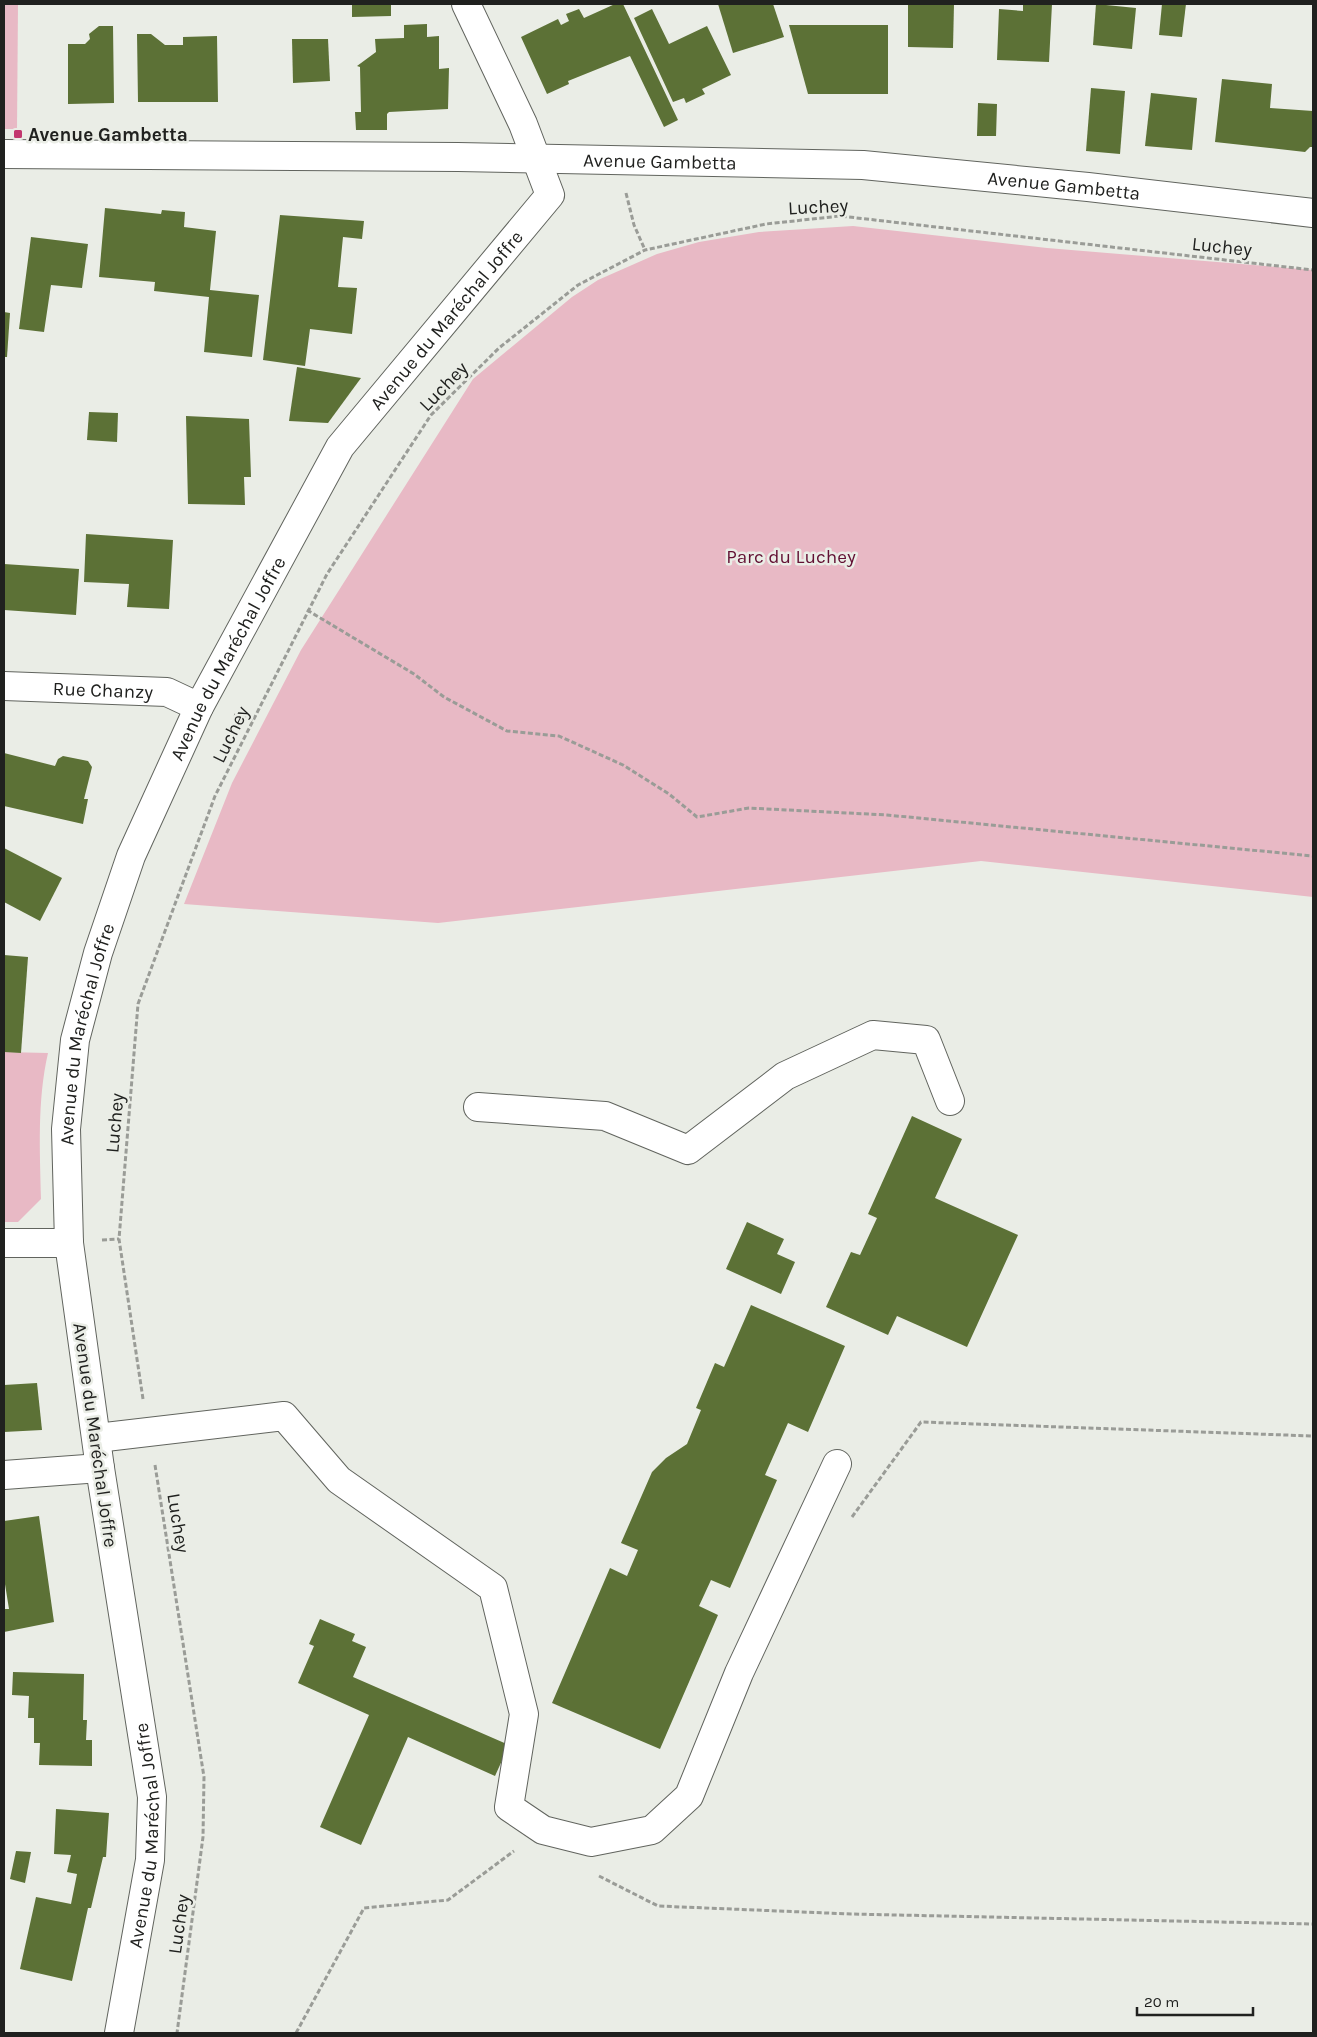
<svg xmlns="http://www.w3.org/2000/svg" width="1317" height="2037" viewBox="0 0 1317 2037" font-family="Karla,sans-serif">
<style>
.green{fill:#e8b9c5}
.building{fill:#5c7136}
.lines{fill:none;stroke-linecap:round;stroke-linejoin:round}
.minor-casing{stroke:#61645e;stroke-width:30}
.path{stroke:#9a9c97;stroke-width:3;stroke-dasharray:5 2.5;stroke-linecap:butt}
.minor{stroke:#fff;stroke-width:28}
.poi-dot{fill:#c2376e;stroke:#eaede6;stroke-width:2}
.labels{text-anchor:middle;stroke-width:5;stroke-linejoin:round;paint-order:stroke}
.poi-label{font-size:19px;font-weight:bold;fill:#20211f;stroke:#eaede6;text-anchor:start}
.street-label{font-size:19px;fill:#20211f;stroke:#eaede6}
.park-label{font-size:19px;fill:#621033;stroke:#eaede6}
</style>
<rect width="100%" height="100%" fill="#eaede6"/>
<g class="green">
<path d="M4 4H18L17 129H4Z"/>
<path d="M853 226 1047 248 1313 270V897L981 861 438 923 184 904 232 783 301 650 473 379 572 297 598 280 657 254 699 242 759 232Z"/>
<path d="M4 1052 48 1053C37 1101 40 1151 41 1199L18 1222H4Z"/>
</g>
<g class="building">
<path d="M352 4H391V16L352 17Z"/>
<path d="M615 4H623L678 120 664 127 630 56 568 81 569 84 547 94 521 37 558 19 561 25 569 21 566 14 579 9 584 18Z"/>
<path d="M718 4H773L784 37 733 53Z"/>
<path d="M908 4H954L953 48 908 47Z"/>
<path d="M1023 4H1052L1049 62 997 60 999 9 1023 11Z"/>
<path d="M1096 4 1136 8 1132 49 1093 45Z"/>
<path d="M1162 4H1186L1182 37 1159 35Z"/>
<path d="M652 9 669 44 707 26 731 75 702 89 705 94 686 103 684 98 673 102 634 18Z"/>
<path d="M427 24V37L439 36V69L449 68 448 109 389 112 387 114V130H356L355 112H361L360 67 357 66 376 52 375 39 404 38V25Z"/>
<path d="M789 25H888V94H808Z"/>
<path d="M99 26H113L114 103 68 104V44H85L90 39 89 34Z"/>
<path d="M137 34H151L165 45H183V37L217 36 218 102H138Z"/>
<path d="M292 39H328L330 81 293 83Z"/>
<path d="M1222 79 1272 84 1270 108 1313 111V147H1310L1305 152 1215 142Z"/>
<path d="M1091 88 1125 91 1120 154 1086 151Z"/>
<path d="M1151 93 1197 98 1192 150 1145 146Z"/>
<path d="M978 103 997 104 996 136H977Z"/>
<path d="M105 208 161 214 162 210 185 212 184 227 216 231 210 290 259 295 252 357 204 352 209 297 154 291 155 282 99 277Z"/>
<path d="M280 215 364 221 362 239 343 237 338 287 357 288 352 334 310 329 305 366 263 360Z"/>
<path d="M31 237 88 244 82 288 51 285 44 332 19 329Z"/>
<path d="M4 312 10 313 7 357H4Z"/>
<path d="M297 367 361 378 328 423 289 421Z"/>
<path d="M89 412 118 413 117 442 87 440Z"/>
<path d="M186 416 249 419 251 477H244L245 505 188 504Z"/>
<path d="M86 534 173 540 169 609 127 607 129 584 84 582Z"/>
<path d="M4 564 79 569 76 615 4 610Z"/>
<path d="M4 753 55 766 58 759 63 756 88 761 92 767 84 799H88L83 824 4 806Z"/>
<path d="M4 848 62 878 40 921 4 902Z"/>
<path d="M4 955 28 957 21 1053 4 1052Z"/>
<path d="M912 1116 962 1139 935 1198 1018 1235 967 1347 897 1316 888 1335 826 1307 851 1252 860 1255 877 1218 868 1214Z"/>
<path d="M747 1222 784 1239 777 1254 795 1262 781 1294 726 1269Z"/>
<path d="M751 1305 845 1346 808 1432 788 1423 765 1475 777 1480 730 1588 711 1580 699 1606 718 1615 660 1749 552 1703 610 1568 627 1576 638 1550 621 1543 652 1472 666 1458 687 1444 701 1410 696 1408 715 1363 724 1367Z"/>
<path d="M37 1383 42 1430 4 1432V1385Z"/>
<path d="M39 1516 54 1622 4 1632V1609H9L4 1578V1521Z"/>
<path d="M320 1619 355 1634 352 1641 366 1647 353 1677 509 1745 495 1776 408 1737 361 1845 320 1827 369 1715 298 1683 314 1646 309 1644Z"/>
<path d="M13 1672 84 1674 83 1720H87L86 1740H92V1766L39 1765 40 1743H34V1718H28L29 1696 12 1695Z"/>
<path d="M56 1809 109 1813 106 1857H103L91 1908H88L72 1981 20 1969 36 1897 71 1904 77 1874 67 1872 71 1855 54 1854Z"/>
<path d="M16 1851 31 1852 25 1883 10 1879Z"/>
</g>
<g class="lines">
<g class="minor-casing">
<g id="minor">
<path id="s1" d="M4 154 458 157 863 165 1088 187 1313 213"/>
<path id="s2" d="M4 686 167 692 199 707"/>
<path d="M478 1107 605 1116 688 1150 785 1076 873 1035 926 1040 950 1101"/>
<path d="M4 1243H69"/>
<path d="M97 1438 284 1416 339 1480 493 1588 524 1714 509 1807 543 1830 591 1842 652 1830 689 1796 739 1673 837 1464"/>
<path d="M4 1475 100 1468"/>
<path id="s3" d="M119 2033 150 1860 152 1797 100 1468 69 1243 66 1129 75 1040 98 953 131 856 199 707 340 447 550 195 523 124 466 4"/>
</g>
</g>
<g class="path">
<path d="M626 193 634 225 645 250"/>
<path d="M307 610 414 674 444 697 507 731 559 736 623 765 669 794 697 817 749 808 887 815 1313 856"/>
<path d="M234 715 253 719"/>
<path d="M102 1240 119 1239"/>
<path d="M143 1399 119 1239 138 1004 215 796 327 574 431 415 499 348 578 285 645 250 766 224 840 216 1313 270"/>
<path d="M155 1465 204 1777 203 1837 177 2033"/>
<path d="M852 1517 921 1422 1313 1436"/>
<path d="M599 1876 658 1906 851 1914 1313 1924"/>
<path d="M296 2033 364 1908 448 1900 514 1851"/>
</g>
<use href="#minor" class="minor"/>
</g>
<rect class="poi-dot" x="13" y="129" width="10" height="10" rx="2.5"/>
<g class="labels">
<g class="poi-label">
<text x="28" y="141">Avenue Gambetta</text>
</g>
<g class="street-label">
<text dy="7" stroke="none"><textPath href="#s1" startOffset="656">Avenue Gambetta</textPath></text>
<text dy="7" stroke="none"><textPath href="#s1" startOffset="1061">Avenue Gambetta</textPath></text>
<text transform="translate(818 206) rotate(-3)" y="7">Luchey</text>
<text transform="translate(1222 246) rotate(6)" y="7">Luchey</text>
<text dy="7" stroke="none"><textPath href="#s3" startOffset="1820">Avenue du Maréchal Joffre</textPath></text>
<text transform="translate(443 386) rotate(-46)" y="7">Luchey</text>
<text dy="7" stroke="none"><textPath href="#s3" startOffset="1415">Avenue du Maréchal Joffre</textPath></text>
<text dy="7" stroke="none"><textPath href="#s2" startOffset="99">Rue Chanzy</textPath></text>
<text transform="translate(230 734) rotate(-64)" y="7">Luchey</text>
<text dy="7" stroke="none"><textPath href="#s3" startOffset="1010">Avenue du Maréchal Joffre</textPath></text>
<text transform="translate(114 1123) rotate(-85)" y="7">Luchey</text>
<text transform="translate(96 1435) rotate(82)" y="7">Avenue du Maréchal Joffre</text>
<text transform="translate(179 1523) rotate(81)" y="7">Luchey</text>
<text dy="7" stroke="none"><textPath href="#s3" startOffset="200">Avenue du Maréchal Joffre</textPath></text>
<text transform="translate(178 1924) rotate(-82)" y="7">Luchey</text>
</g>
<g class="park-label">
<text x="791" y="563">Parc du Luchey</text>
</g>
</g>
<rect width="1317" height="2037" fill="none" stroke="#20211f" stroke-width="10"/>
<path d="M1137 2007v8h116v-8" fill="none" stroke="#20211f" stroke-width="2.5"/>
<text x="1144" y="2007" font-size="15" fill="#20211f" stroke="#eaede6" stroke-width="4" paint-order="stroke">20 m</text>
</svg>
